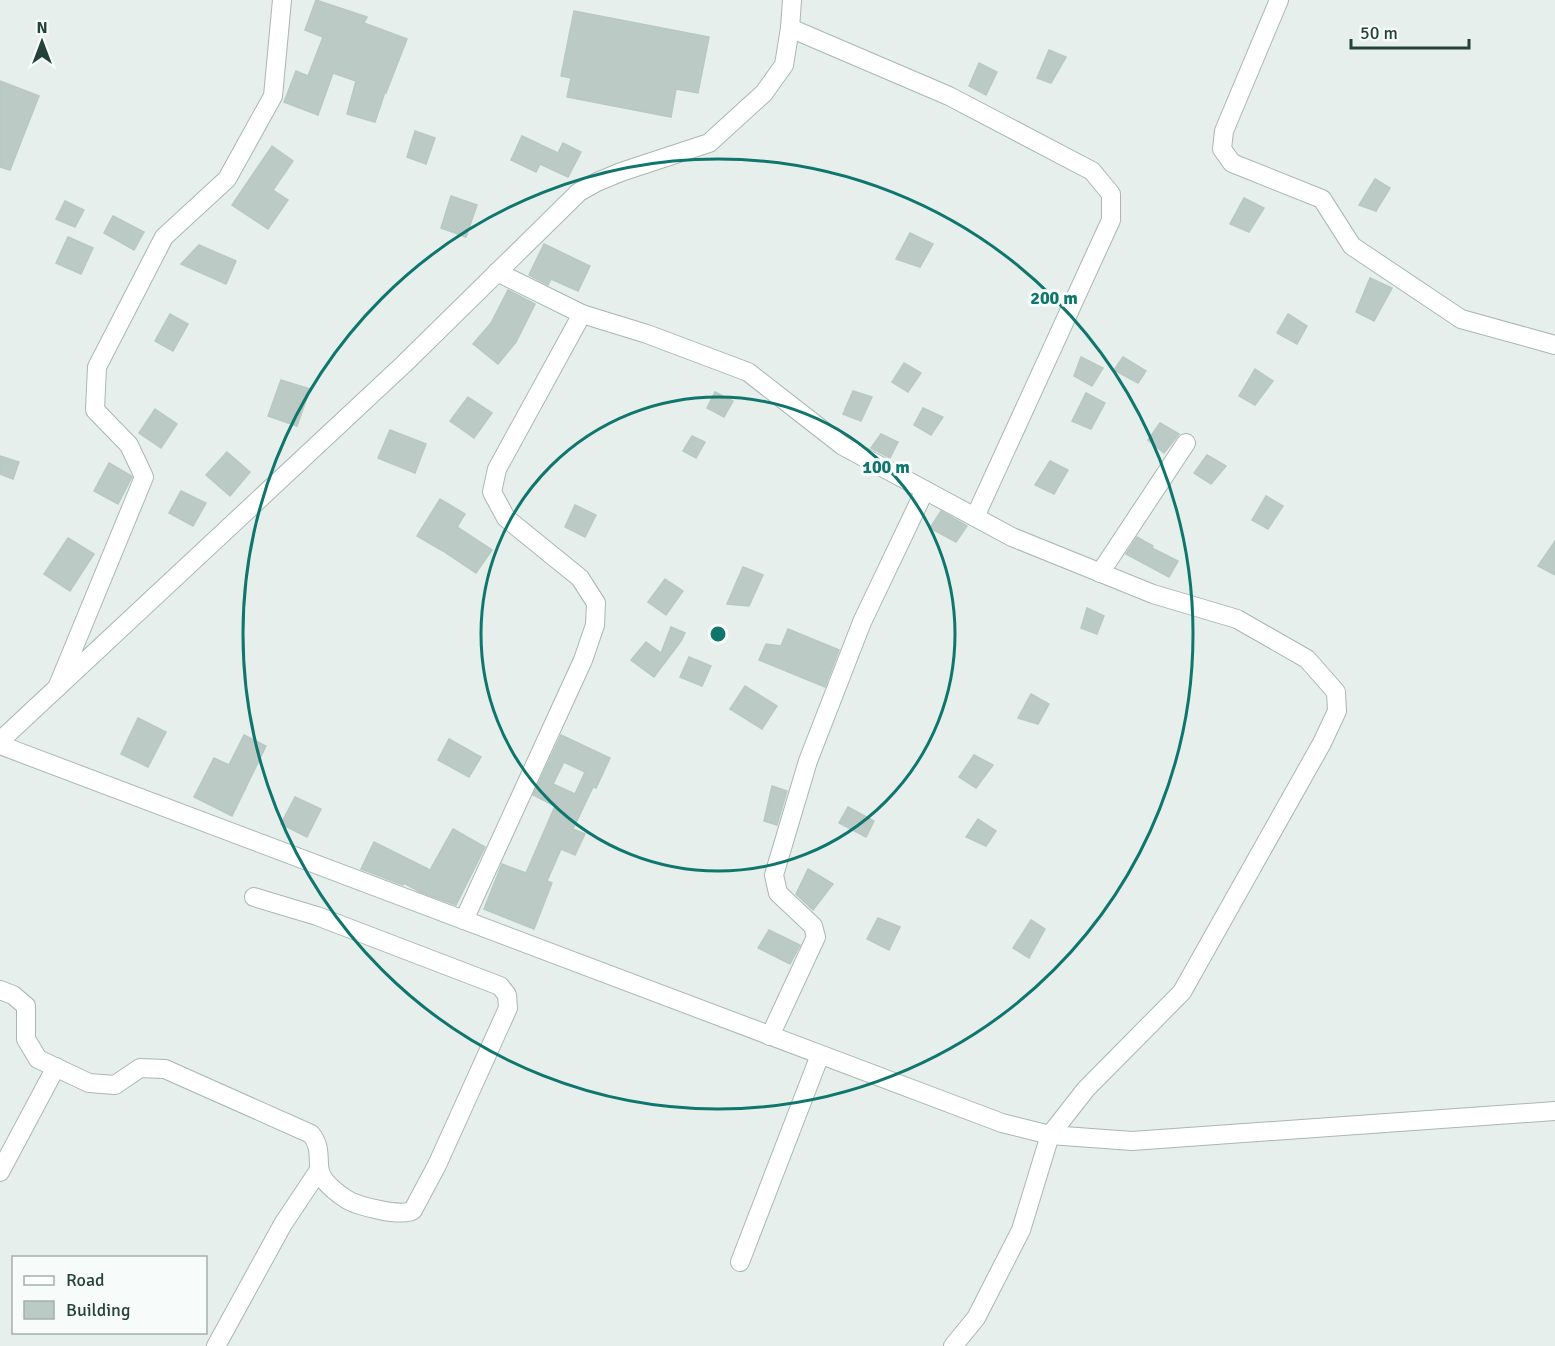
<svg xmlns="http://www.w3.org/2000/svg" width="1555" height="1346" viewBox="0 0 1555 1346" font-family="Signika,sans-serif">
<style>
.building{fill:#bbcac4;stroke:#b8c9c2;stroke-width:1.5;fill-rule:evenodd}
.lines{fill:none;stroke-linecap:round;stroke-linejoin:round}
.minor-casing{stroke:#a8b8b2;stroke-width:20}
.tertiary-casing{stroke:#a8b8b2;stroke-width:20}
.minor{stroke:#fff;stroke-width:18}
.tertiary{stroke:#fff;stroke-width:18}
.ring{fill:none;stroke:#0f766e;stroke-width:3}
.centre{fill:#0f766e;stroke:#f7fbf9;stroke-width:3}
.ring-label{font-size:18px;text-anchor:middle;font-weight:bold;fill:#0f766e;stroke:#f7fbf9;stroke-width:6;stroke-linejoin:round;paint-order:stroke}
</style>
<rect width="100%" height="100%" fill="#e6efeb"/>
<g class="building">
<path d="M316 0 367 17 364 23 407 39 386 93 385 92 375 122 347 114 356 81 333 73 318 115 284 102 296 71 308 76 323 37 305 30Z"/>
<path d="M574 11 709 37 698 93 676 89 671 117 567 97 571 78 561 76Z"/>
<path d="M1049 50 1066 57 1051 83 1037 78Z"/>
<path d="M979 63 997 72 986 95 969 86Z"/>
<path d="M0 81 39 96 10 170 0 167Z"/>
<path d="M415 131 435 138 426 164 407 157Z"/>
<path d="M522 136 558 153 563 143 581 152 568 177 540 164 536 172 511 160Z"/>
<path d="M272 146 293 161 273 190 288 200 268 229 232 205Z"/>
<path d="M1375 179 1390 188 1376 211 1359 205Z"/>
<path d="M451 196 477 205 466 237 441 228Z"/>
<path d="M1244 198 1264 208 1249 232 1230 224Z"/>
<path d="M65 201 84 210 75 227 56 219Z"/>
<path d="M113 216 144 232 134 250 104 233Z"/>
<path d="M910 233 933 244 920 267 896 259Z"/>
<path d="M68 237 93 248 81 274 56 263Z"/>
<path d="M544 244 590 266 578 291 551 279 548 285 529 275Z"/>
<path d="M199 245 236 261 226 284 181 264Z"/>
<path d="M1370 278 1392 288 1374 321 1356 312Z"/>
<path d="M508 290 535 304 516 342 498 364 473 344 491 323Z"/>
<path d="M170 314 188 324 173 351 155 341Z"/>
<path d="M1288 314 1307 326 1297 344 1277 333Z"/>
<path d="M1081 357 1103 368 1092 386 1074 376Z"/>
<path d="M1123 357 1146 371 1138 383 1114 370Z"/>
<path d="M904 363 921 373 908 392 892 382Z"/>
<path d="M1255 369 1273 381 1255 405 1239 396Z"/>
<path d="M281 380 310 389 297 426 268 416Z"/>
<path d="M853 391 872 397 861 421 843 414Z"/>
<path d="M715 392 733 401 724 417 707 408Z"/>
<path d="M1086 393 1105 403 1091 429 1072 421Z"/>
<path d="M468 397 492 413 474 438 450 421Z"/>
<path d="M923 408 943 417 931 435 914 425Z"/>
<path d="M155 409 177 424 161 448 139 433Z"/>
<path d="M1160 423 1179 434 1164 453 1148 440Z"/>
<path d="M390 430 426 444 415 473 378 458Z"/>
<path d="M881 434 898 442 890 458 871 448Z"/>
<path d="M692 436 705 442 696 458 683 451Z"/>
<path d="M227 452 250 472 230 496 206 475Z"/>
<path d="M1207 455 1226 466 1211 484 1194 473Z"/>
<path d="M0 456 19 462 13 479 0 474Z"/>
<path d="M1050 461 1068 470 1054 494 1035 485Z"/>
<path d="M109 463 130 475 132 477 118 504 94 491Z"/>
<path d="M181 491 206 503 193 526 169 513Z"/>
<path d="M1266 496 1283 506 1268 529 1252 520Z"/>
<path d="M440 499 465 514 457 527 492 550 476 573 443 551 417 536Z"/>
<path d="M575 505 596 515 585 537 565 527Z"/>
<path d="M941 511 967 526 956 542 930 528Z"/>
<path d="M1137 537 1153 546 1152 548 1178 561 1169 577 1126 554Z"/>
<path d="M68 538 94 554 70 591 44 574Z"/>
<path d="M1555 541V575L1538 566Z"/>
<path d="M743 567 763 575 749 606 727 604Z"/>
<path d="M665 579 683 591 666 615 648 602Z"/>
<path d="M1087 608 1104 616 1097 634 1081 628Z"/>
<path d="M671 627 685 633 681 641 654 677 631 660 646 642 661 653Z"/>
<path d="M788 629 839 650 825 687 759 660 766 644 781 646Z"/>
<path d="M689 657 711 666 702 686 680 677Z"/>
<path d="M745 686 777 706 762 729 730 709Z"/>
<path d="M1031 694 1049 704 1038 724 1018 718Z"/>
<path d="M138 718 166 732 148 767 121 754Z"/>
<path d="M244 735 266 746 232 816 194 797 214 758 229 765Z"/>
<path d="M561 735 610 758 596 788 593 787 573 829 585 834 575 855 561 849 547 881 552 883 534 929 484 909 502 864 526 873 555 806 533 795ZM564 762 585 772 575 794 553 784Z"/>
<path d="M449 739 481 757 469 777 438 760Z"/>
<path d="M974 755 993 765 976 788 959 777Z"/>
<path d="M772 786 787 791 777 825 764 821Z"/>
<path d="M295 797 321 809 307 837 281 824Z"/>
<path d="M848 807 874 821 866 837 839 823Z"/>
<path d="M978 819 996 831 986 846 966 837Z"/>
<path d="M453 829 485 847 456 905 420 892 404 883 403 885 361 869 374 842 430 870Z"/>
<path d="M808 869 833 884 813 910 796 894Z"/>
<path d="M878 918 900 927 889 950 867 939Z"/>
<path d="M1031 920 1045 929 1029 958 1013 948Z"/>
<path d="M769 930 800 945 790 964 758 948Z"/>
</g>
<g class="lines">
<g class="minor-casing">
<g id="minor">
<path d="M1279 0 1224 131 1222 149 1232 163 1322 199 1352 246 1461 319 1555 345"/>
<path d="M790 28 949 96 1092 171 1111 194V220L975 517"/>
<path d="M497 272 582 314 647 334 748 372 843 446 1012 537 1153 594 1237 619 1307 659 1336 692 1337 711 1322 743 1182 992 1086 1089 1050 1135 1021 1230 976 1318 953 1346"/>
<path d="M1100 573 1186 443"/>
<path d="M57 688 144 477 129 445 95 410 97 367 164 237 227 179 273 96 282 0"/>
<path d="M0 745 1002 1123 1050 1135 1132 1141 1555 1111"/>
<path d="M464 920 583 660 595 625 596 603 580 578 506 518 492 492 497 469 582 314"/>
<path d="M0 990 13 995 26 1006V1039L38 1059 89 1083 115 1085 140 1068 165 1069 311 1134C325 1151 313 1167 325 1181 330 1187 340 1195 346 1199 357 1206 404 1218 413 1210L437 1165 508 1008 507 995 500 986 317 916 254 897"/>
<path d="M770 1036 816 937 813 926 778 893 774 875 808 761 862 622 925 490"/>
<path d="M0 1172 56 1067"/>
<path d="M740 1262 820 1055"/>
<path d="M216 1346 283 1224 319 1170"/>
</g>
</g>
<g class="tertiary-casing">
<path id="tertiary" d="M0 741 404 364 579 192 597 182 621 172 709 143 764 93 784 65 790 28 792 0"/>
</g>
<use href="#minor" class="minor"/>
<use href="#tertiary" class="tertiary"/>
</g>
<g class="ring">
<circle cx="718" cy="634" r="237"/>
<circle cx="718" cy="634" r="475"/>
</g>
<circle cx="718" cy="634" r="9" class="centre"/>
<g class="ring-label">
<text x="1054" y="304">200 m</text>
<text x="886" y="473">100 m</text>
</g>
<rect x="12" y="1256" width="195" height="78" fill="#f7fbf9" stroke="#a3b1ad" stroke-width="1.5"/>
<rect x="24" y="1276" width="30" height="9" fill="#ffffff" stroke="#a3b1ad" stroke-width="1.5"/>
<text x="66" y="1286" font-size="18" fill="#24423a">Road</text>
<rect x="24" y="1301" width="30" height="18" fill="#bbcac4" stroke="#a3b1ad" stroke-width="1.5"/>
<text x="66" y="1316" font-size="18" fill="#24423a">Building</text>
<g transform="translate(42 42)" stroke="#f7fbf9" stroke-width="4.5" paint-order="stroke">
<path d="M0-4.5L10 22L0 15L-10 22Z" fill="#24423a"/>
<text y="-9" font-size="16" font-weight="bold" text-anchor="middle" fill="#24423a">N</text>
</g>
<path d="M1351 39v9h118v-9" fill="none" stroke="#24423a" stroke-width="3"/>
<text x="1360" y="39" font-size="18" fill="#24423a" stroke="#f7fbf9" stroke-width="4.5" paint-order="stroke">50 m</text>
</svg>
